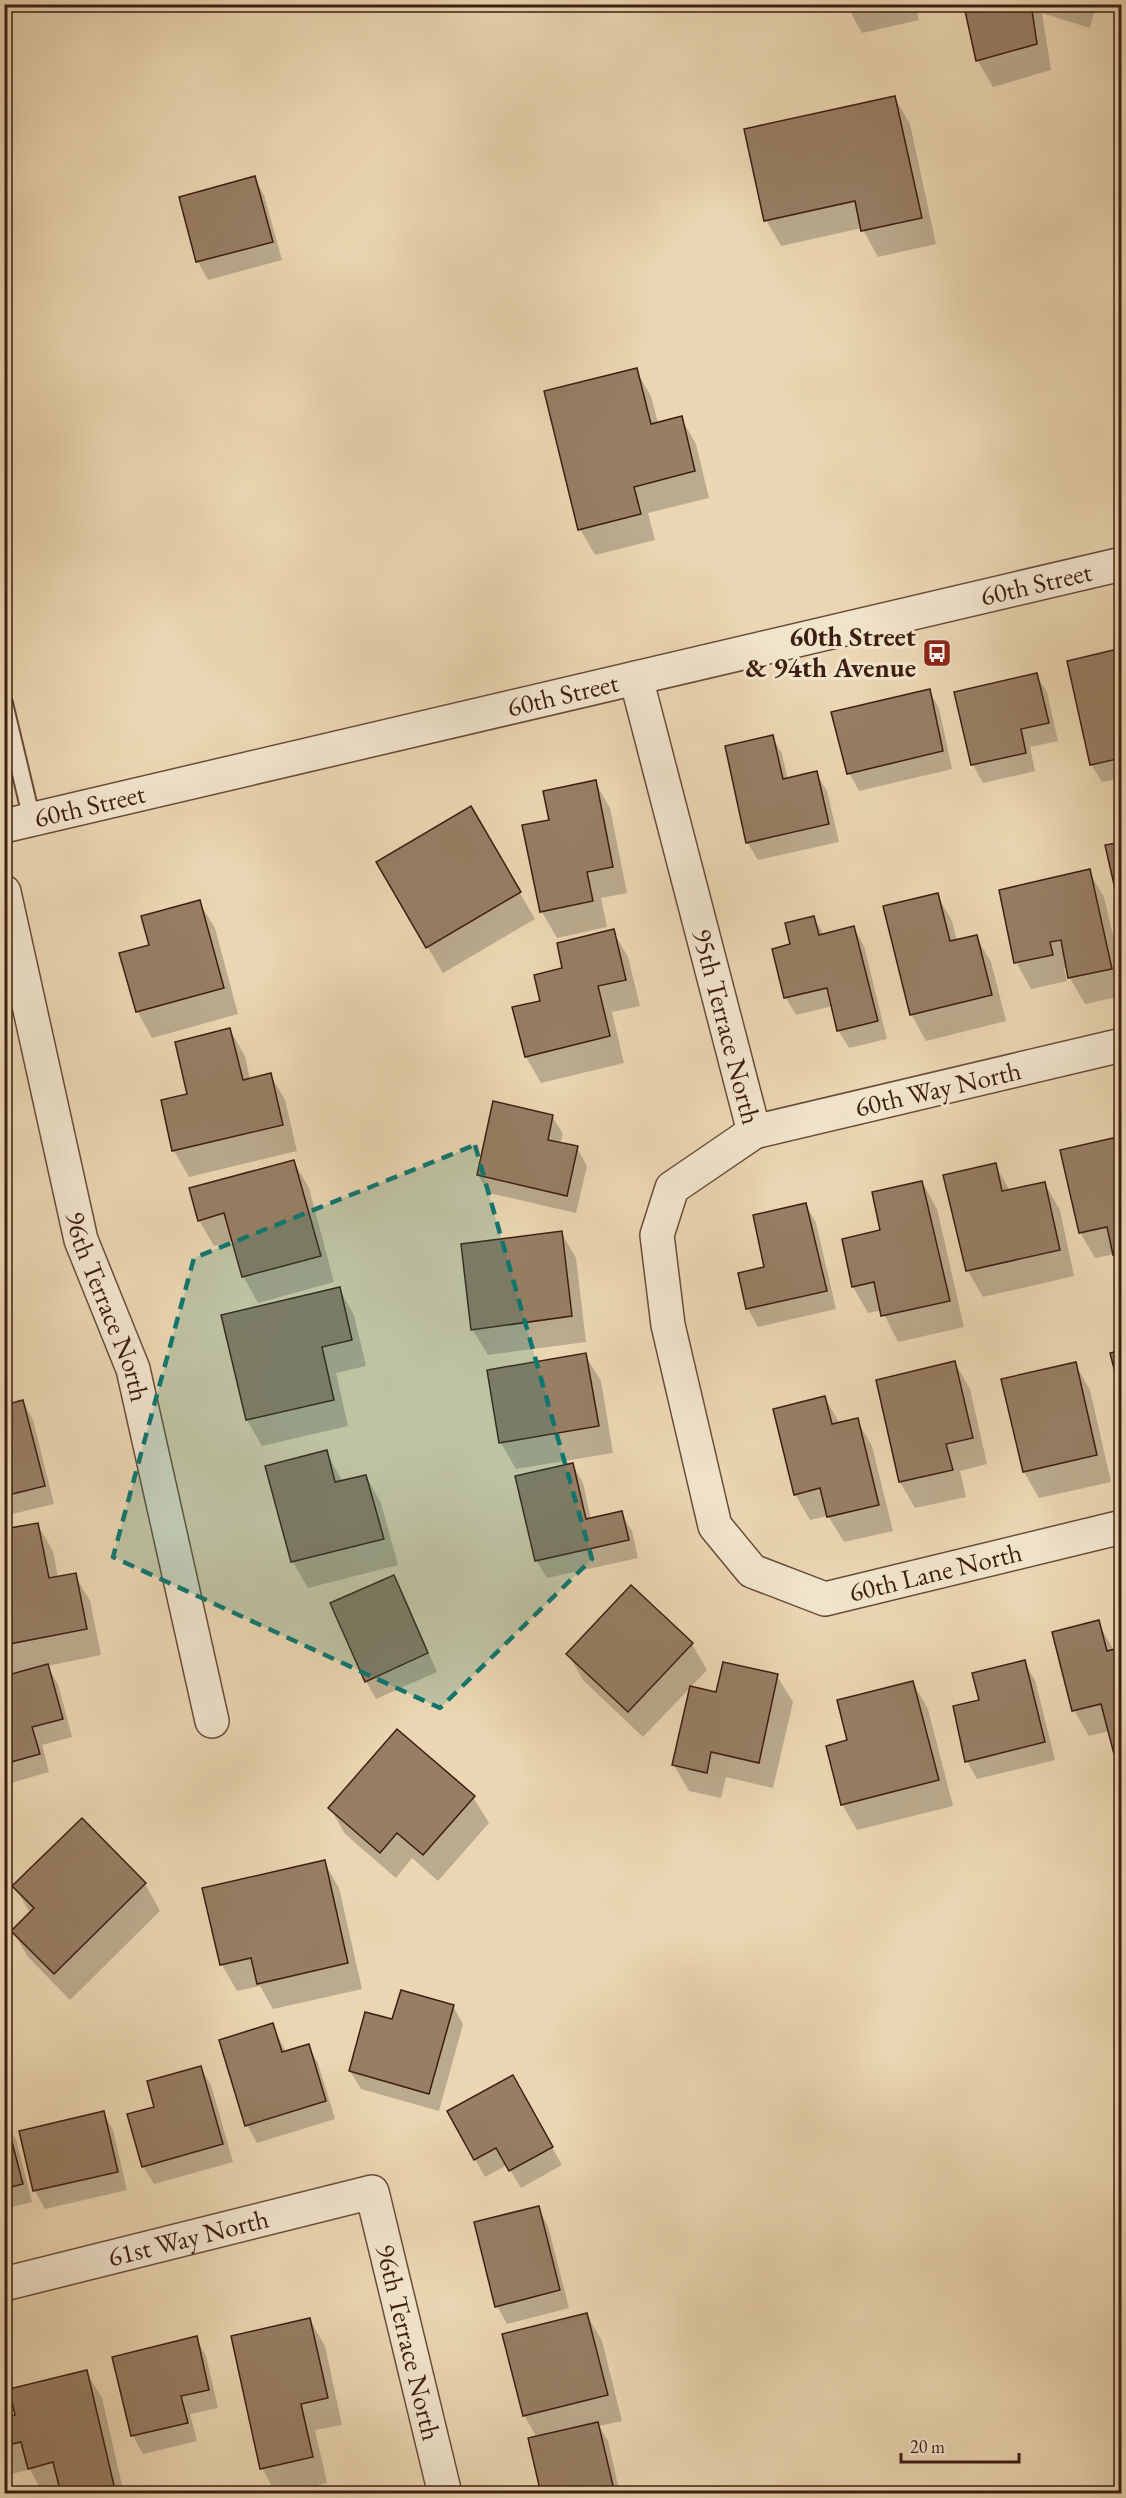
<svg xmlns="http://www.w3.org/2000/svg" width="1126" height="2498" viewBox="0 0 1126 2498" font-family="'EB Garamond',serif">
<style>
.shadow{fill:#0003}
.building{fill:#977e64;stroke:#3d1f10;stroke-width:1.5}
.lines{fill:none;stroke-linecap:round;stroke-linejoin:round}
.service-casing{stroke:#684d38;stroke-width:20}
.minor-casing{stroke:#684d38;stroke-width:36}
.tertiary-casing{stroke:#684d38;stroke-width:36}
.service{stroke:#f1e4cd;stroke-width:16}
.minor{stroke:#f1e4cd;stroke-width:33}
.tertiary{stroke:#f1e4cd;stroke-width:33}
.marked{fill:#0f766e;fill-opacity:0.2;stroke:#0f766e;stroke-width:4.5;stroke-dasharray:12 8;stroke-linejoin:round}
.labels{text-anchor:middle;stroke-width:6;stroke-linejoin:round;paint-order:stroke}
.street-label{font-size:27px;fill:#3d1f10;stroke:#f1e4cd}
.poi-label{font-size:27px;font-weight:bold;fill:#3d1f10;stroke:#f1e4cd;text-anchor:end}
</style>
<rect width="100%" height="100%" fill="#ead6b2"/>
<filter id="stains"><feTurbulence type="fractalNoise" baseFrequency=".00333" numOctaves="4"/><feColorMatrix values="0 0 0 0 .2 0 0 0 0 .09 0 0 0 0 .02 0 0 0 .5 -.17"/></filter>
<radialGradient id="worn" r=".72"><stop offset=".6" stop-color="#630" stop-opacity="0"/><stop offset="1" stop-color="#630" stop-opacity=".3"/></radialGradient>
<g class="shadow">
<path d="M846 4H915L919 20 862 33Z"/>
<path d="M977 4H1096L1090 28 1042 13 1051 70 993 87 978 61 966 7Z"/>
<path d="M895 98 910 124 936 244 878 257 862 228 781 246 766 220Z"/>
<path d="M254 177 264 195 282 260 208 280 198 262 180 198Z"/>
<path d="M636 370 651 396 658 423 681 418 696 444 709 498 648 513 655 540 595 555 580 529Z"/>
<path d="M1122 650V778L1102 782 1091 764Z"/>
<path d="M1036 675 1047 692 1058 741 1030 747 1035 771 983 783 973 765 956 693Z"/>
<path d="M929 690 939 708 952 769 859 791 849 773Z"/>
<path d="M772 736 782 754 788 780 816 773 827 791 839 842 758 860 747 842Z"/>
<path d="M595 782 610 808 627 893 601 898 607 927 557 938 542 912 551 821Z"/>
<path d="M470 808 535 919 443 973 378 863Z"/>
<path d="M1089 871 1104 897 1122 974V996L1085 1004 1070 978 1068 968H1064L1067 981 1031 989 1016 962Z"/>
<path d="M937 895 952 921 957 941 976 936 991 962 1006 1021 926 1041 911 1014Z"/>
<path d="M199 902 215 928 238 1014 152 1038 137 1011 151 946Z"/>
<path d="M814 918 824 935 854 928 864 946 887 1039 849 1048 838 1030 833 1006 796 1015 786 998 791 946Z"/>
<path d="M613 931 628 957 640 1006 612 1012 624 1063 541 1083 526 1057 514 1008 542 1002 564 969Z"/>
<path d="M230 1030 245 1056 250 1079 270 1074 285 1100 297 1151 189 1177 174 1151 162 1101 189 1095Z"/>
<path d="M552 1116 563 1134 560 1144 577 1148 587 1166 576 1213 489 1193 478 1175Z"/>
<path d="M1122 1137V1266L1115 1254 1095 1258 1080 1232Z"/>
<path d="M294 1162 309 1188 334 1282 258 1303 243 1276 233 1241 214 1246 199 1220Z"/>
<path d="M995 1165 1010 1191 1045 1184 1060 1210 1074 1276 983 1297 968 1271 945 1176Z"/>
<path d="M922 1182 937 1209 964 1327 898 1342 882 1310 868 1313 853 1287 843 1240 881 1232Z"/>
<path d="M806 1205 816 1223 836 1309 758 1327 748 1309 740 1274 766 1268Z"/>
<path d="M561 1232 576 1258 586 1342 488 1355 472 1329Z"/>
<path d="M339 1288 354 1315 366 1366 336 1373 348 1426 262 1446 247 1420 223 1316Z"/>
<path d="M585 1355 601 1381 613 1453 516 1469 501 1443 489 1371Z"/>
<path d="M955 1363 970 1389 987 1464 960 1471 966 1497 915 1508 900 1482Z"/>
<path d="M1075 1364 1090 1390 1111 1482 1039 1498 1024 1472Z"/>
<path d="M825 1398 840 1424 857 1420 872 1446 893 1531 844 1542 828 1516 810 1520 795 1494Z"/>
<path d="M23 1402 33 1420 54 1504 4 1516V1406Z"/>
<path d="M326 1452 343 1482 366 1476 381 1503 398 1565 308 1588 293 1562 267 1467Z"/>
<path d="M573 1465 583 1483 591 1520 621 1513 632 1531 638 1558 547 1578 536 1560Z"/>
<path d="M38 1525 53 1551 58 1578 75 1575 90 1601 101 1655 47 1666 58 1684 72 1737 42 1745 49 1772 4 1785V1678L22 1673 21 1671 4 1674V1531Z"/>
<path d="M394 1577 404 1595 437 1672 376 1699 366 1681Z"/>
<path d="M1098 1622 1114 1651 1122 1649V1763L1116 1753 1110 1731 1089 1736 1074 1710Z"/>
<path d="M692 1644 707 1670 643 1737 583 1680 568 1654Z"/>
<path d="M1024 1662 1035 1680 1055 1760 977 1779 967 1761 980 1701Z"/>
<path d="M777 1676 793 1702 773 1788 726 1777 721 1798 689 1791 674 1765 717 1694Z"/>
<path d="M913 1683 928 1709 953 1806 857 1830 842 1804 848 1741Z"/>
<path d="M473 1797 489 1823 438 1881 412 1858 396 1878 345 1834 330 1808Z"/>
<path d="M82 1820 145 1884 160 1911 70 2000 28 1957 13 1931 31 1914 14 1886Z"/>
<path d="M324 1862 339 1888 362 1989 273 2009 260 1986 237 1991 222 1965 204 1890Z"/>
<path d="M453 2006 463 2024 439 2111 361 2089 350 2071 393 2021Z"/>
<path d="M272 2025 286 2052 308 2046 318 2063 335 2119 257 2143 247 2125Z"/>
<path d="M200 2067 211 2085 233 2162 154 2184 143 2166 156 2108Z"/>
<path d="M512 2077 562 2165 521 2188 507 2165 485 2177 475 2159Z"/>
<path d="M103 2112 113 2130 127 2190 45 2209 35 2191 20 2132Z"/>
<path d="M4 2121 16 2139 32 2202 4 2209Z"/>
<path d="M538 2208 548 2226 569 2308 507 2324 497 2306Z"/>
<path d="M587 2315 602 2341 622 2421 599 2426 608 2441 620 2494H542L537 2438 524 2415Z"/>
<path d="M310 2320 325 2346 342 2425 315 2430 327 2483 315 2486 319 2494H276L262 2468Z"/>
<path d="M196 2338 206 2356 218 2408 190 2414 197 2441 143 2454 133 2436 114 2358Z"/>
<path d="M86 2372 102 2398 124 2494H62L61 2490 43 2494 30 2469 12 2474 4 2461V2419L17 2416Z"/>
</g>
<g class="building">
<path d="M972 4H1031L1037 44 976 61 964 6Z"/>
<path d="M895 96 922 218 861 231 855 201 764 221 744 129Z"/>
<path d="M255 176 273 242 196 262 179 197Z"/>
<path d="M637 368 651 424 682 416 695 471 634 487 641 514 578 530 544 391Z"/>
<path d="M1122 648V695L1119 696 1122 758 1090 765 1067 661Z"/>
<path d="M1037 673 1049 723 1021 729 1026 753 971 765 954 692Z"/>
<path d="M930 689 943 751 847 774 831 712Z"/>
<path d="M773 735 783 779 817 771 829 824 746 843 725 746Z"/>
<path d="M596 780 613 867 587 872 593 901 540 912 522 825 549 820 543 791Z"/>
<path d="M471 806 521 892 426 948 376 862Z"/>
<path d="M1122 842V920L1105 845Z"/>
<path d="M1090 869 1112 969 1068 978 1061 940 1050 942 1053 955 1014 963 999 890Z"/>
<path d="M938 893 950 941 977 935 992 995 910 1015 883 906Z"/>
<path d="M200 900 224 988 136 1012 119 953 149 945 141 916Z"/>
<path d="M814 916 819 935 854 926 878 1021 837 1031 827 988 784 998 772 949 790 944 785 923Z"/>
<path d="M614 929 626 980 598 986 610 1036 525 1057 512 1007 540 1001 534 975 562 968 557 943Z"/>
<path d="M230 1028 243 1080 271 1073 283 1125 172 1151 161 1100 187 1094 175 1042Z"/>
<path d="M493 1101 553 1115 548 1140 578 1146 567 1196 477 1175Z"/>
<path d="M1122 1136V1253L1113 1255 1107 1227 1079 1233 1060 1150Z"/>
<path d="M294 1160 321 1256 242 1277 224 1213 198 1221 189 1188Z"/>
<path d="M996 1163 1002 1191 1045 1182 1060 1250 966 1271 943 1175Z"/>
<path d="M922 1181 950 1301 881 1316 874 1282 852 1287 842 1239 880 1230 872 1192Z"/>
<path d="M806 1203 827 1291 746 1309 738 1273 764 1267 753 1215Z"/>
<path d="M562 1231 572 1316 471 1330 461 1244Z"/>
<path d="M340 1287 352 1340 322 1347 334 1400 246 1420 221 1315Z"/>
<path d="M1122 1350V1400L1110 1353Z"/>
<path d="M586 1353 599 1426 499 1443 487 1370Z"/>
<path d="M955 1361 973 1438 946 1444 953 1470 899 1482 876 1380Z"/>
<path d="M1076 1362 1097 1455 1023 1472 1001 1379Z"/>
<path d="M825 1396 832 1424 858 1418 879 1505 827 1517 820 1488 794 1495 773 1409Z"/>
<path d="M23 1400 45 1486 4 1496V1405Z"/>
<path d="M327 1450 335 1482 366 1475 384 1539 291 1562 265 1466Z"/>
<path d="M573 1463 586 1519 622 1511 629 1540 535 1561 515 1476Z"/>
<path d="M38 1523 49 1578 76 1573 87 1629 4 1645V1529Z"/>
<path d="M394 1575 428 1653 365 1682 330 1603Z"/>
<path d="M631 1585 693 1643 628 1712 566 1654Z"/>
<path d="M1099 1620 1107 1651 1122 1647V1752L1114 1754 1101 1704 1072 1711 1052 1632Z"/>
<path d="M1025 1660 1045 1742 965 1762 953 1706 979 1700 972 1673Z"/>
<path d="M723 1662 778 1674 759 1763 711 1752 707 1773 672 1765 690 1686 716 1692Z"/>
<path d="M48 1664 63 1719 32 1727 40 1754 4 1764V1676Z"/>
<path d="M913 1681 939 1780 841 1805 826 1746 847 1740 837 1700Z"/>
<path d="M397 1729 475 1796 423 1855 397 1833 380 1853 328 1808Z"/>
<path d="M82 1818 146 1883 54 1974 11 1931 34 1908 12 1886Z"/>
<path d="M325 1860 348 1963 257 1984 251 1958 220 1965 202 1888Z"/>
<path d="M401 1990 454 2005 429 2094 349 2071 365 2012 392 2019Z"/>
<path d="M273 2023 282 2052 309 2044 326 2101 245 2126 219 2040Z"/>
<path d="M201 2066 223 2144 142 2167 127 2114 154 2107 147 2081Z"/>
<path d="M513 2075 553 2147 509 2171 496 2148 474 2160 447 2111Z"/>
<path d="M104 2111 118 2172 33 2191 19 2131Z"/>
<path d="M4 2119H6L23 2184 4 2189Z"/>
<path d="M539 2206 560 2290 495 2307 474 2222Z"/>
<path d="M587 2313 608 2395 523 2416 502 2334Z"/>
<path d="M310 2318 328 2398 301 2404 313 2457 260 2469 231 2336Z"/>
<path d="M197 2336 209 2390 181 2396 188 2423 131 2436 112 2357Z"/>
<path d="M87 2370 116 2494H61L53 2462 28 2469 21 2442 4 2446V2418L15 2415 9 2389Z"/>
<path d="M598 2422 615 2494H541L528 2438Z"/>
<path d="M316 2486 318 2494H283Z"/>
</g>
<g class="lines">
<g class="service-casing">
<path id="service" d="M4 703 32 820"/>
</g>
<g class="minor-casing">
<g id="minor">
<path id="s1" d="M636 678 754 1132"/>
<path id="s2" d="M4 892 81 1240 133 1369 212 1721"/>
<path id="s3" d="M1122 1045 754 1132 672 1188 657 1235 668 1325 715 1526 752 1571 825 1599 1122 1527"/>
<path id="s4" d="M4 2284 372 2192 445 2494"/>
</g>
</g>
<g class="tertiary-casing">
<g id="tertiary">
<path id="s5" d="M4 826 1122 564"/>
</g>
</g>
<use href="#service" class="service"/>
<use href="#minor" class="minor"/>
<use href="#tertiary" class="tertiary"/>
</g>
<path class="marked" d="M475 1145 592 1559 440 1708 113 1557 194 1258Z"/>
<defs>
<g id="bus-square" transform="scale(1.5)"><rect x="-9" y="-9" width="18" height="18" rx="4" fill="#8f2418" stroke="#f1e4cd"/><path d="M-5-6H5V4H4V6H2V4H-2V6H-4V4H-5ZM-3.5-4V0h7V-4ZM-3.5 1.2v1.5H-2V1.2ZM2 1.2v1.5H3.5V1.2Z" fill="#fff"/></g>
</defs>
<g fill-rule="evenodd">
<use href="#bus-square" x="937" y="653"/>
</g>
<g class="labels">
<g class="street-label">
<text dy="9" stroke="none"><textPath href="#s5" startOffset="1060">60th Street</textPath></text>
<text dy="9" stroke="none"><textPath href="#s5" startOffset="574">60th Street</textPath></text>
<text dy="9" stroke="none"><textPath href="#s5" startOffset="88">60th Street</textPath></text>
<text dy="9" stroke="none"><textPath href="#s1" startOffset="360">95th Terrace North</textPath></text>
<text transform="translate(938 1089) rotate(-13)" y="9">60th Way North</text>
<text dy="9" stroke="none"><textPath href="#s2" startOffset="428">96th Terrace North</textPath></text>
<text dy="9" stroke="none"><textPath href="#s3" startOffset="1074">60th Lane North</textPath></text>
<text dy="9" stroke="none"><textPath href="#s4" startOffset="190">61st Way North</textPath></text>
<text dy="9" stroke="none"><textPath href="#s4" startOffset="534">96th Terrace North</textPath></text>
</g>
<g class="poi-label">
<text x="916" y="646">60th Street<tspan x="916" dy="31">&amp; 94th Avenue</tspan></text>
</g>
</g>
<rect width="1126" height="2498" fill="none" stroke="#ead6b2" stroke-width="24"/>
<rect x="6" y="6" width="1114" height="2486" fill="none" stroke="#3d1f10" stroke-width="3"/>
<rect x="12" y="12" width="1102" height="2474" fill="none" stroke="#3d1f10" stroke-width="1.5"/>
<path d="M901 2453v9h118v-9" fill="none" stroke="#3d1f10" stroke-width="3"/>
<text x="910" y="2453" font-size="18" fill="#3d1f10" stroke="#f1e4cd" stroke-width="4.5" paint-order="stroke">20 m</text>
<rect width="100%" height="100%" filter="url(#stains)"/>
<rect width="100%" height="100%" fill="url(#worn)"/>
</svg>
